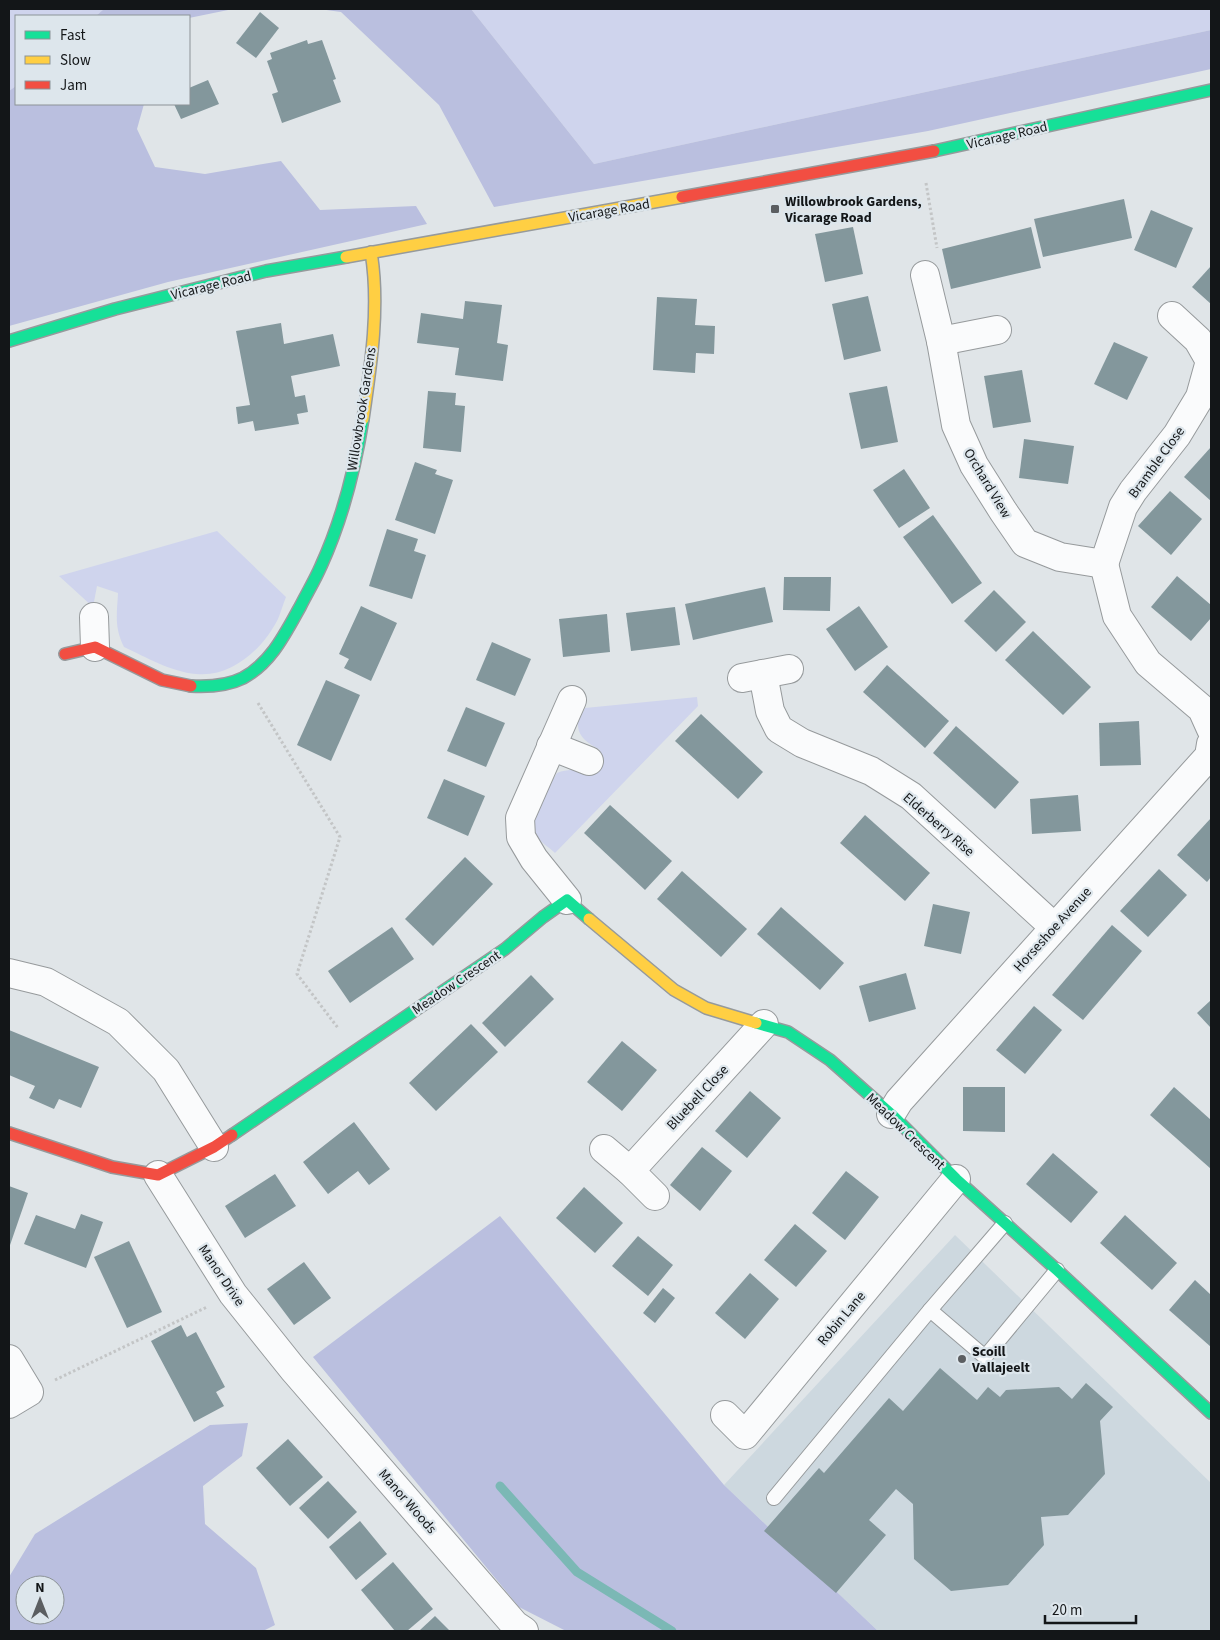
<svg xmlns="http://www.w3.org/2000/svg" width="1220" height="1640" viewBox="0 0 1220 1640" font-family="'Source Sans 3',sans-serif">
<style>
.built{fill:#cdd8df}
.green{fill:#cfd4ed}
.forest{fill:#babfdf;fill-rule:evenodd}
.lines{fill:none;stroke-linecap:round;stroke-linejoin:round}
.stream{stroke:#7bb8b5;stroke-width:9}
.building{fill:#83979c}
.lane-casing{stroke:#969a9c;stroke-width:16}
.street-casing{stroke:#969a9c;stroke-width:30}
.fast-casing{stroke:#969a9c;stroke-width:14}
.slow-casing{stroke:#969a9c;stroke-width:14}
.jam-casing{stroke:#969a9c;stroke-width:14}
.path{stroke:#c3c5c6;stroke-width:3;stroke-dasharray:2.5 2.5;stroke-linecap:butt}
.lane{stroke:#fafbfc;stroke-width:14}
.street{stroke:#fafbfc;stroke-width:28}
.fast{stroke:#16e098;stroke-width:11}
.slow{stroke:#ffcf43;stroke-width:11}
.jam{stroke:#f24e42;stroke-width:11}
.poi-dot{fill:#5b5e61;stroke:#dde6ec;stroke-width:2}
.labels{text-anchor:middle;stroke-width:4.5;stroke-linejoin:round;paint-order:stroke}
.street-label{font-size:14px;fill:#131618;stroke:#dde6ec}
.poi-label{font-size:14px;font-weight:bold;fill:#131618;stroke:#dde6ec;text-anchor:start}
</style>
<rect width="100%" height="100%" fill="#e0e5e8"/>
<path class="built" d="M955 1235 1211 1483V1631H878L724 1485Z"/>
<g class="green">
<path d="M9 9H104L96 16H16V86L9 91Z"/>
<path d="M471 9H1211V30L594 164Z"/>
<path d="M217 531 286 597C283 604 281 612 278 619 263 649 231 678 196 674 171 672 146 657 124 647 114 627 117 614 118 593L97 586 93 607 59 576Z"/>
<path d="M697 697 698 706 555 853C550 848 540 842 537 836 528 818 548 788 557 773 570 768 578 770 590 774L600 750C590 744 577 738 578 723 579 719 583 712 585 708Z"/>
</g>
<g class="forest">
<path d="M104 9H233L189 18V16H96Z"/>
<path d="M319 9H471L594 164 1211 30V69L928 131 494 207 439 105 341 12Z"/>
<path d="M16 86V104H144L137 129 155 167 205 174 281 161 320 210 416 206 427 224 168 282 9 326V91Z"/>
<path d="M500 1216 724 1485 878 1631H566L519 1607 313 1357Z"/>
<path d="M248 1423 242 1456 203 1486 205 1524 256 1568 275 1625 263 1631H9V1577L35 1534 210 1425ZM25 1585H55V1615H25Z"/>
</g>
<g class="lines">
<path class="stream" d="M500 1486 577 1572 672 1631"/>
</g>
<g class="building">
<path d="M260 12 279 28 256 58 236 43Z"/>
<path d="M307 40 308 44 322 40 336 79 333 80 341 102 282 123 272 94 278 92 267 61 272 59 270 53Z"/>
<path d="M208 80 219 104 181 119 174 104H189V88Z"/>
<path d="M1124 199 1132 238 1043 257 1034 219Z"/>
<path d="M1151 210 1193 228 1176 268 1134 250Z"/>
<path d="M853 227 863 274 825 282 815 234Z"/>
<path d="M1031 227 1041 268 951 289 942 249Z"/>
<path d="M1211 266V304L1192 287Z"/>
<path d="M868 296 881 351 844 360 832 304Z"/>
<path d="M657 297 697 299 695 325 715 326 714 354 696 353 695 373 653 370Z"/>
<path d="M465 301 502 305 497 343 508 345 503 381 455 375 459 348 417 343 421 313 463 319Z"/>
<path d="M281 323 284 344 333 334 340 366 291 376 295 397 305 395 308 412 297 414 299 424 255 431 253 421 238 424 236 407 250 405 236 331Z"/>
<path d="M1114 342 1148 357 1127 400 1094 384Z"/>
<path d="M1022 370 1031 422 993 428 984 376Z"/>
<path d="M887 386 898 442 861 449 849 393Z"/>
<path d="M428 391 456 393 455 405 465 406 461 452 423 448Z"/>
<path d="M1024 439 1074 446 1068 484 1019 478Z"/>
<path d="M1211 447V501L1184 477Z"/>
<path d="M415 462 437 470 435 474 453 480 435 534 395 520Z"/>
<path d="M904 469 930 508 899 528 873 490Z"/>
<path d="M1170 491 1202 519 1171 555 1138 526Z"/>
<path d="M933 515 982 583 952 604 903 537Z"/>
<path d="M387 529 418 539 414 551 426 555 412 599 369 586Z"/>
<path d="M1177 576 1211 605V618L1191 641 1151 607Z"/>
<path d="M784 577H831L830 611 783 610Z"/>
<path d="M765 587 773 622 693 640 685 604Z"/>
<path d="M994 590 1026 622 996 652 964 621Z"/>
<path d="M361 606 397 623 371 681 344 668 349 659 339 654Z"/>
<path d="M859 606 888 647 855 671 826 629Z"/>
<path d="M675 607 680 645 631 651 626 613Z"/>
<path d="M607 614 610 652 563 657 559 619Z"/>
<path d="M1033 631 1091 687 1063 715 1005 660Z"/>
<path d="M492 642 531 659 515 696 476 680Z"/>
<path d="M887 665 949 721 925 748 863 692Z"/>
<path d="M326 680 360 695 331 761 297 745Z"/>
<path d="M466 707 505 723 486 767 447 751Z"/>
<path d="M701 714 763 772 738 799 675 741Z"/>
<path d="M1139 721 1141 765 1100 766 1099 723Z"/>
<path d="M956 726 1019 782 995 809 933 753Z"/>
<path d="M444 779 485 796 468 836 427 818Z"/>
<path d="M1078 795 1081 831 1032 834 1030 799Z"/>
<path d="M610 805 672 861 645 890 584 833Z"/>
<path d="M865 815 930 873 905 901 840 843Z"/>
<path d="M1211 818V877L1207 882 1177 855Z"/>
<path d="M465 857 493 884 433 946 405 919Z"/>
<path d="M1159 869 1187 895 1148 937 1120 911Z"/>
<path d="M682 871 747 929 721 957 657 899Z"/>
<path d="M933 904 970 912 961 954 924 946Z"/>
<path d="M781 907 844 963 820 990 757 934Z"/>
<path d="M1112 925 1142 951 1083 1020 1052 995Z"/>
<path d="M392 927 414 959 350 1003 328 971Z"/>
<path d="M906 973 916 1009 869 1022 859 986Z"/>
<path d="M531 975 554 999 505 1047 482 1023Z"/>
<path d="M1211 1000V1028L1197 1013Z"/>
<path d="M1034 1006 1062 1030 1025 1074 996 1050Z"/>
<path d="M471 1024 498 1052 436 1111 409 1083Z"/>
<path d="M9 1030 99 1067 81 1108 59 1099 54 1109 29 1098 35 1086 9 1075Z"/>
<path d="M622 1041 657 1070 622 1111 587 1082Z"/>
<path d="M963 1087H1005V1132L963 1131Z"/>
<path d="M1174 1087 1211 1120V1169L1150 1115Z"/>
<path d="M750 1091 781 1118 747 1158 715 1131Z"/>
<path d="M354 1122 390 1169 369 1185 358 1171 328 1194 303 1162Z"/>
<path d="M702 1147 732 1171 700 1211 670 1185Z"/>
<path d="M1053 1153 1098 1192 1071 1223 1026 1184Z"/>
<path d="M846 1171 879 1197 845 1240 812 1213Z"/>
<path d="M275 1174 296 1206 245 1238 225 1206Z"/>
<path d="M9 1186 28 1193 9 1248Z"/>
<path d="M584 1187 623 1223 595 1253 556 1218Z"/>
<path d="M81 1214 103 1222 86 1268 24 1244 36 1215 75 1229Z"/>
<path d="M1125 1215 1177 1263 1152 1290 1100 1243Z"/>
<path d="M795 1224 827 1251 796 1287 764 1260Z"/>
<path d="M638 1236 673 1265 648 1296 612 1266Z"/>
<path d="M129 1241 162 1312 127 1328 94 1257Z"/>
<path d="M304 1262 331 1298 294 1325 267 1289Z"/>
<path d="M750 1273 779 1299 745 1339 715 1313Z"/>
<path d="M1195 1280 1211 1295V1347L1169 1310Z"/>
<path d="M663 1288 675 1298 655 1323 643 1313Z"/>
<path d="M181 1325 187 1337 196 1332 225 1387 216 1392 224 1406 194 1422 151 1341Z"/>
<path d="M940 1368 977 1400 988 1387 1000 1397 1006 1390 1059 1387 1072 1399 1086 1383 1113 1407 1100 1421 1105 1474 1068 1515 1041 1517 1044 1545 1008 1585 951 1591 914 1559 913 1504 896 1489 869 1520 886 1535 836 1593 764 1531 819 1468 824 1473 889 1398 903 1411Z"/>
<path d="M288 1439 323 1477 290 1506 256 1468Z"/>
<path d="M328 1481 357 1512 328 1539 299 1508Z"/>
<path d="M360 1521 387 1554 356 1580 329 1547Z"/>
<path d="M393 1562 433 1609 407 1631H395L361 1590Z"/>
<path d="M435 1616 450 1631H419Z"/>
</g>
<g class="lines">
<g class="lane-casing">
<g id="lane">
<path d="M930 1310 985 1357 1057 1270"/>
<path d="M774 1498 930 1310 1005 1223"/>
</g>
</g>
<g class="street-casing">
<g id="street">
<path d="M925 275 941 341 956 425 974 465 1003 511 1025 543 1060 557 1104 564"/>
<path d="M941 341 997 330"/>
<path d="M1104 564 1123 507 1133 491 1177 435 1200 397 1210 361 1198 340 1172 316"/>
<path d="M1104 564 1117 616 1148 663 1202 709 1211 729"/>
<path d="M94 617 95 647"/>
<path d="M763 674 770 711 779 729 802 743 871 771 911 796 1054 927"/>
<path d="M742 678 789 669"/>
<path d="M551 746 589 761"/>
<path d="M567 900 534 859 521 837 520 818 572 700"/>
<path d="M9 973 46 982 118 1022 166 1070 214 1147"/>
<path d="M891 1114 899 1101 1209 756 1211 744"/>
<path d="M604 1149 630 1171"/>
<path d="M158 1175 233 1294 293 1369 515 1625 524 1631"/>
<path d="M655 1196 630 1171 764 1024"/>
<path d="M9 1404 29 1392 9 1359"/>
<path d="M725 1415 745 1435 956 1179"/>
</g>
</g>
<g class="fast-casing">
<g id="fast">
<path d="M934 151 1211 90"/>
<path d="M9 341 115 309 266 271 346 257"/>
<path d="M191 686C209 687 227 686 243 678 271 663 285 634 300 607 307 593 315 580 321 566 342 520 355 469 363 419"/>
<path d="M756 1023 788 1032 830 1060 891 1114 956 1179 1057 1270 1211 1413"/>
<path d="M232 1135 505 949 543 917 567 900 589 919"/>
</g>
</g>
<g class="slow-casing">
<g id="slow">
<path d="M346 257 682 197"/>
<path d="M363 419C371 365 380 306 371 252"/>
<path d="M589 919 674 990 706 1008 756 1023"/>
</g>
</g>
<g class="jam-casing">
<g id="jam">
<path d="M682 197 934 151"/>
<path d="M65 654 95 647 162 680 191 686"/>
<path d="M9 1133 112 1167 158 1175 214 1147 232 1135"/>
</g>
</g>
<g class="path">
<path d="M926 183 937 248"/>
<path d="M258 703 340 837 297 974 338 1028"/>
<path d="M55 1380 207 1307"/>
</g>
<use href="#lane" class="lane"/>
<use href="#street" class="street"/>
<use href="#fast" class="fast"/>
<use href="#slow" class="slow"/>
<use href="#jam" class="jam"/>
</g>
<g class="poi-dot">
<rect x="770" y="204" width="10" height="10" rx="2.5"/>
<circle cx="962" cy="1359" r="5"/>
</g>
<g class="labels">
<g class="street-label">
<text transform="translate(1007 135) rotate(-13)" y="5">Vicarage Road</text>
<text transform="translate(609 210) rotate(-10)" y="5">Vicarage Road</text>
<text transform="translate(211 285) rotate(-14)" y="5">Vicarage Road</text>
<text transform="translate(361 409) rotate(-81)" y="5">Willowbrook Gardens</text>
<text transform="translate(1156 462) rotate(-54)" y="5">Bramble Close</text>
<text transform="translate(988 483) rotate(59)" y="5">Orchard View</text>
<text transform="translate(939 824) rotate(41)" y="5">Elderberry Rise</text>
<text transform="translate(1052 929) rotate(-48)" y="5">Horseshoe Avenue</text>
<text transform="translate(456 982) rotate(-34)" y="5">Meadow Crescent</text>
<text transform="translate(697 1097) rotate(-47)" y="5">Bluebell Close</text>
<text transform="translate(906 1131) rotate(44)" y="5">Meadow Crescent</text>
<text transform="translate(222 1275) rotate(56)" y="5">Manor Drive</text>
<text transform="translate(841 1318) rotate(-50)" y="5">Robin Lane</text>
<text transform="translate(408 1501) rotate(49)" y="5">Manor Woods</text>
</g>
<g class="poi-label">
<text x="785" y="206">Willowbrook Gardens,<tspan x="785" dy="16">Vicarage Road</tspan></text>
<text x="972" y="1356">Scoill<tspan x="972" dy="16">Vallajeelt</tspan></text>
</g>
</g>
<rect width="1220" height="1640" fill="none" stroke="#131618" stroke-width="20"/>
<rect x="15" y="15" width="175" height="90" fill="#dde6ec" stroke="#8c9397"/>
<rect x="25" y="31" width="25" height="8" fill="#16e098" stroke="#8c9397"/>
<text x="60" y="40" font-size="15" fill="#131618">Fast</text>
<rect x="25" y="56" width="25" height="8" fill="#ffcf43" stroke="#8c9397"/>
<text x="60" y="65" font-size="15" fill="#131618">Slow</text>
<rect x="25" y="81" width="25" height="8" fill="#f24e42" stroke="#8c9397"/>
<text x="60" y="90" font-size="15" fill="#131618">Jam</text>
<g transform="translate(40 1600)"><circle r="24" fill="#dde6ec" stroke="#8c9397"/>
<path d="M0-4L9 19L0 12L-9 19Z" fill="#5b5e61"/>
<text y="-8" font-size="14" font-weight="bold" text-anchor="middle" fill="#131618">N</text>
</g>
<path d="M1045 1615v8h91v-8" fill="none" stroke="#131618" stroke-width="2.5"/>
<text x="1052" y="1615" font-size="15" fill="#131618" stroke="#dde6ec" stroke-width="4" paint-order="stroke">20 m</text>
</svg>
